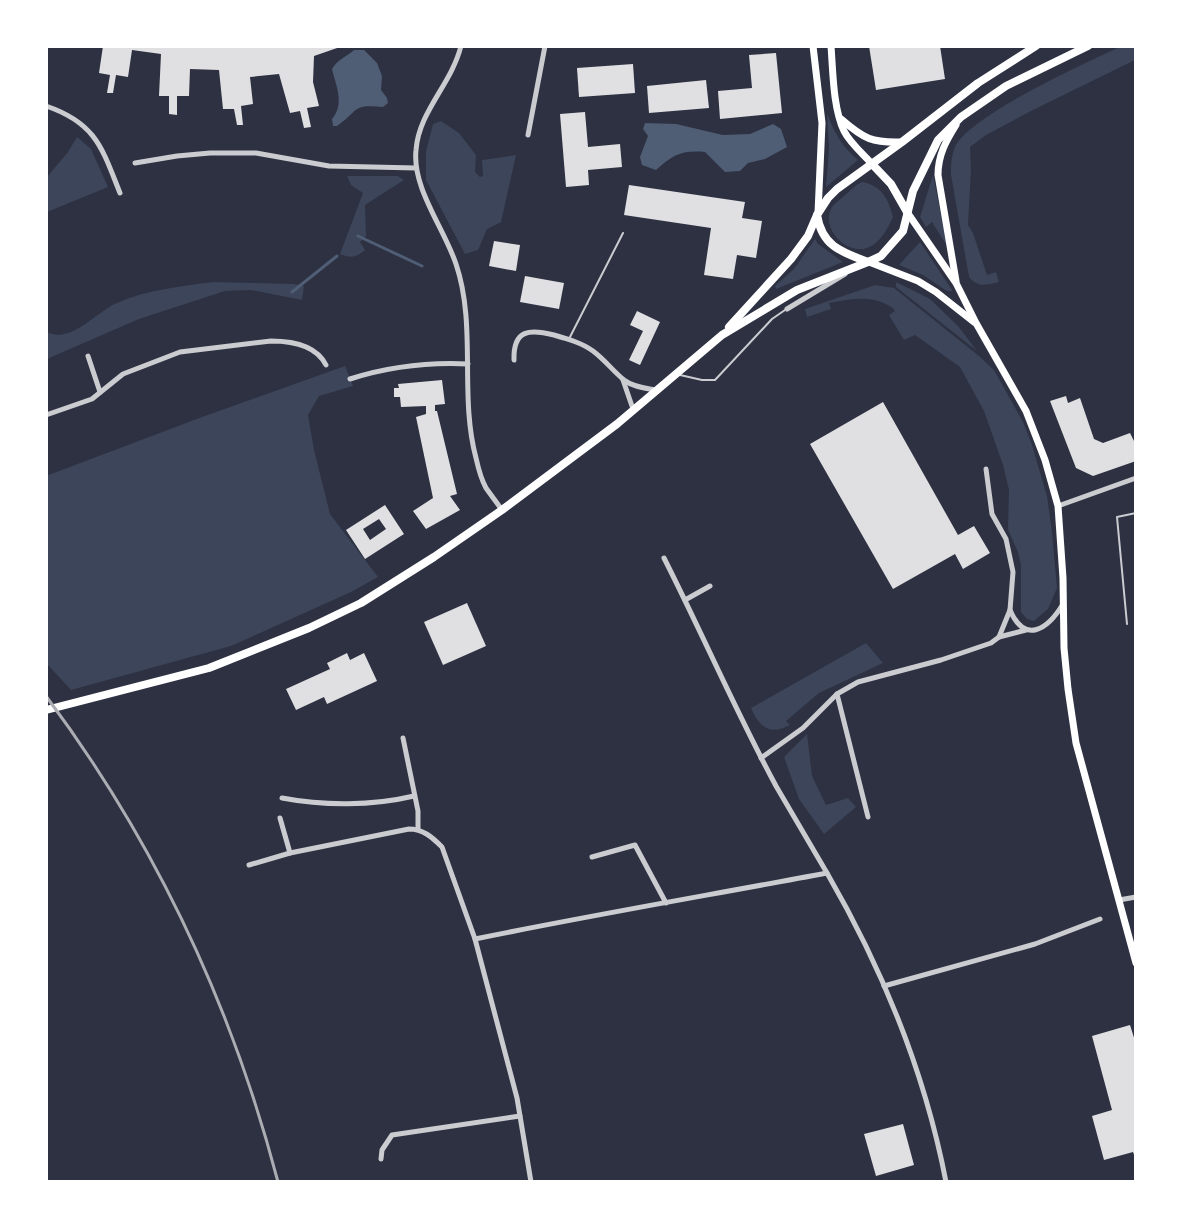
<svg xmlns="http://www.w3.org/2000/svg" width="1182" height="1228" viewBox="0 0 1182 1228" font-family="'Source Sans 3',sans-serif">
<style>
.green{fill:#3c4559}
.water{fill:#4f5d75}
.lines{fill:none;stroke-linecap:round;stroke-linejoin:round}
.stream{stroke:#4f5d75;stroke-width:3}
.building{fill:#e0e0e3;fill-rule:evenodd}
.service{stroke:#caccd0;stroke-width:2}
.minor{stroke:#caccd0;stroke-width:5}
.secondary{stroke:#fff;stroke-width:7}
.primary{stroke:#fff;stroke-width:8}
.rail{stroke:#abadb3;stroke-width:3}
</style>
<rect width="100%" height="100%" fill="#2d3142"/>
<g class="green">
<path d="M1122 46 1135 47V60L1033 110 986 135 970 147 971 169 968 225 973 233 987 275 996 272 999 282C986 285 978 288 969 277L951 175C951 166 951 156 955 147 970 115 1087 62 1122 46Z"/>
<path d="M827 113C834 132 842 147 858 160L826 187 829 148Z"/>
<path d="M441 121 459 133 476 155 475 172 480 177 483 176 482 160 516 155 501 222 487 229 478 250 465 254 426 180V151L433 124Z"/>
<path d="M77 137 91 149 108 187 47 212V177L68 152Z"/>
<path d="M933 175 935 185 947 246 932 222 926 227 920 217Z"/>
<path d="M347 176H398L404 180 365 205 366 236 360 242 365 250C356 258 350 258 340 254L363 193 351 185Z"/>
<path d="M862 182C882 186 888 198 893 217 888 228 880 244 867 248 847 255 821 229 831 209 833 204 840 200 844 196 850 191 855 185 862 182Z"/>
<path d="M815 239 818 244 843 262 776 289 775 286 794 269Z"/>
<path d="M920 242 952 290V291H947L923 275 899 265Z"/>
<path d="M213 282 294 284 304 286 302 300 251 290 225 291 139 319 47 359V332C72 344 95 312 117 303 145 290 182 286 213 282Z"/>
<path d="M896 282 930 299 958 326 977 351 896 287Z"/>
<path d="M875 285 894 288 979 356 994 370 1023 422 1032 445 1047 496 1052 532 1057 588 1048 609 1034 621 1027 619 1021 612V565L1018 552 1008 530 1009 490 1003 465 984 411 960 367 915 335 904 340 889 315 895 311 894 309C872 294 854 299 829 303L831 309 807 317 805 309Z"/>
<path d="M345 366 353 386 319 396 308 415 314 450 330 514 378 577 351 592 231 646 71 690 47 664 46 476 202 417Z"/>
<path d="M866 643 883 663 819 693 786 721 790 725C770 736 759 727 751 708Z"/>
<path d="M807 734 812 776 826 805 848 798 856 807 824 834 799 799 784 757Z"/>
</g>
<g class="water">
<path d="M354 50H364L377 63 382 76 381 90 387 98 388 103 383 107C351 104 360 110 337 126H333L332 119C345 104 336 86 332 69 338 59 346 57 354 50Z"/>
<path d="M645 123 676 124 723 135 750 134 773 124 781 129 787 147 765 159 748 163 740 171 725 172 705 152C681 150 673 155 656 170L642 165 640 157 648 136 643 129Z"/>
</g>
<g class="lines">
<g class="stream">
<path d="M358 236 422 266"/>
<path d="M292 292 337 256"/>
</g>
</g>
<g class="building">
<path d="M103 46H340V47L314 56 313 82 319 106 307 108 311 127 304 128 300 111 290 113 279 74 250 77 253 104 241 106 243 125H237L234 109H223L219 70 190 69 189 96H177V115L169 114V96H159L161 54 132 50 128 77 116 75 113 93H107L110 75 99 73Z"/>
<path d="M869 46H940L945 79 876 90Z"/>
<path d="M776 53 782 113 720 119 718 91 752 88 749 55Z"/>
<path d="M633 64 635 93 579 97 577 68Z"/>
<path d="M706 80 709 108 649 113 647 86Z"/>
<path d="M585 112 588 147 620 144 622 167 588 170 589 185 566 187 560 114Z"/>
<path d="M629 185 745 202 742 218 762 221 756 258 737 255 733 279 704 275 711 228 624 215Z"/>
<path d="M494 241 520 245 516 271 489 266Z"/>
<path d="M525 276 564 283 559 309 520 302Z"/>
<path d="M637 311 660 322 640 365 629 360 643 331 630 325Z"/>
<path d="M442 380 445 404 435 405V411H437L457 494 450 496 460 510 426 529 413 511 433 498 416 417 426 414V406L401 407 400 397H394V388H399L398 384Z"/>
<path d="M1066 396 1068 403 1080 398 1094 439 1103 443 1130 433 1136 445V461L1093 476 1076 468 1050 401Z"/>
<path d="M883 402 958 535 974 526 990 553 963 569 955 554 893 589 810 444Z"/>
<path d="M385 505 404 534 365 559 346 530ZM379 519 386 529 370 540 363 529Z"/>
<path d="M467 603 486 646 443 665 424 622Z"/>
<path d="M347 653 350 660 364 653 377 681 327 704 324 697 296 710 286 689 330 669 327 663Z"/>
<path d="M1130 1025 1136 1044V1160L1133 1152 1104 1160 1092 1116 1112 1110 1092 1036Z"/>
<path d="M903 1124 914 1165 876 1176 864 1134Z"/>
</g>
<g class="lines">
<g class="service">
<path d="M570 337 623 233"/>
<path d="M680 375 702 380H715L772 319 785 310"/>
<path d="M1127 624 1117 517 1136 513"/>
</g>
<g class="minor">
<path d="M461 46C451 85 419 111 416 150 412 188 444 228 456 264 477 326 459 395 476 458 478 467 481 479 486 488 491 495 497 503 502 510"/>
<path d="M46 106C96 123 102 148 120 193"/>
<path d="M528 135 545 46"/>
<path d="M135 163 177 156 210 153H256L329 166 416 168"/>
<path d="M787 309 845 274"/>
<path d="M88 356 100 392"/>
<path d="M514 360C513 329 530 329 554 335 568 339 582 343 593 351 605 360 613 371 624 380 633 387 645 388 655 390"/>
<path d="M350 379C388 367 428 362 468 364"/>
<path d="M623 380 633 409"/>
<path d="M46 415 92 399 123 374 180 352 271 341C292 341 316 345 326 365"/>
<path d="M986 469 992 514 1006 539 1013 572 1010 610 999 637"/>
<path d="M1058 506 1136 478"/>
<path d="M664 558C702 633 736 712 776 786 793 815 810 844 827 873 882 968 925 1073 946 1182"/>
<path d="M685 600 710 586"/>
<path d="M1010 610C1025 645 1048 629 1063 604"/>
<path d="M837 694 868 817"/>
<path d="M403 738 418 811V829"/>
<path d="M761 758 803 728 837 694 858 682 941 660 991 643 999 637 1026 630"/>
<path d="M282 798C324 806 372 806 414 796"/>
<path d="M280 818 290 853"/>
<path d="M592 857 635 845 666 903"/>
<path d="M249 865 290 853 409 829C423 829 432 837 442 847L475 939 517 1098 531 1182"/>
<path d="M1119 900 1136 897"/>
<path d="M475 939C592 915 710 895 827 873"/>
<path d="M884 986 1035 944 1100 919"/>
<path d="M381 1159 382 1150 392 1135 520 1116"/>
</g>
<g class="secondary">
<path d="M813 46 822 123 818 213"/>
<path d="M831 46C833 72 833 108 844 131 850 143 863 154 872 164"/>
<path d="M841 119C864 139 872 143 902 142"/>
<path d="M907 212 956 283 976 323 1026 411 1045 460 1058 506 1063 578 1064 648 1068 689 1076 743 1136 963"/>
<path d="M869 262 918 281 936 292 974 322"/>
<path d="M956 281 938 175C938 155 946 141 956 125"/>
</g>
<g class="primary">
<path d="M1036 46 978 83 902 142 837 189 828 198 817 215C822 246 841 252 868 262L881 256 903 231 913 191 938 140 961 117 1006 86 1088 46"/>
<path d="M872 164 891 184 907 212"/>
<path d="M729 327 791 259 808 236 817 215"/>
<path d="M46 710 209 668 309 628 361 603 434 557 502 510 617 424 722 335 797 290 868 262"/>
</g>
<path class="rail" d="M46 696C155 842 232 1006 278 1182"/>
</g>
<rect width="1182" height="1228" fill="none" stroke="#ffffff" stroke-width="96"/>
</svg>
